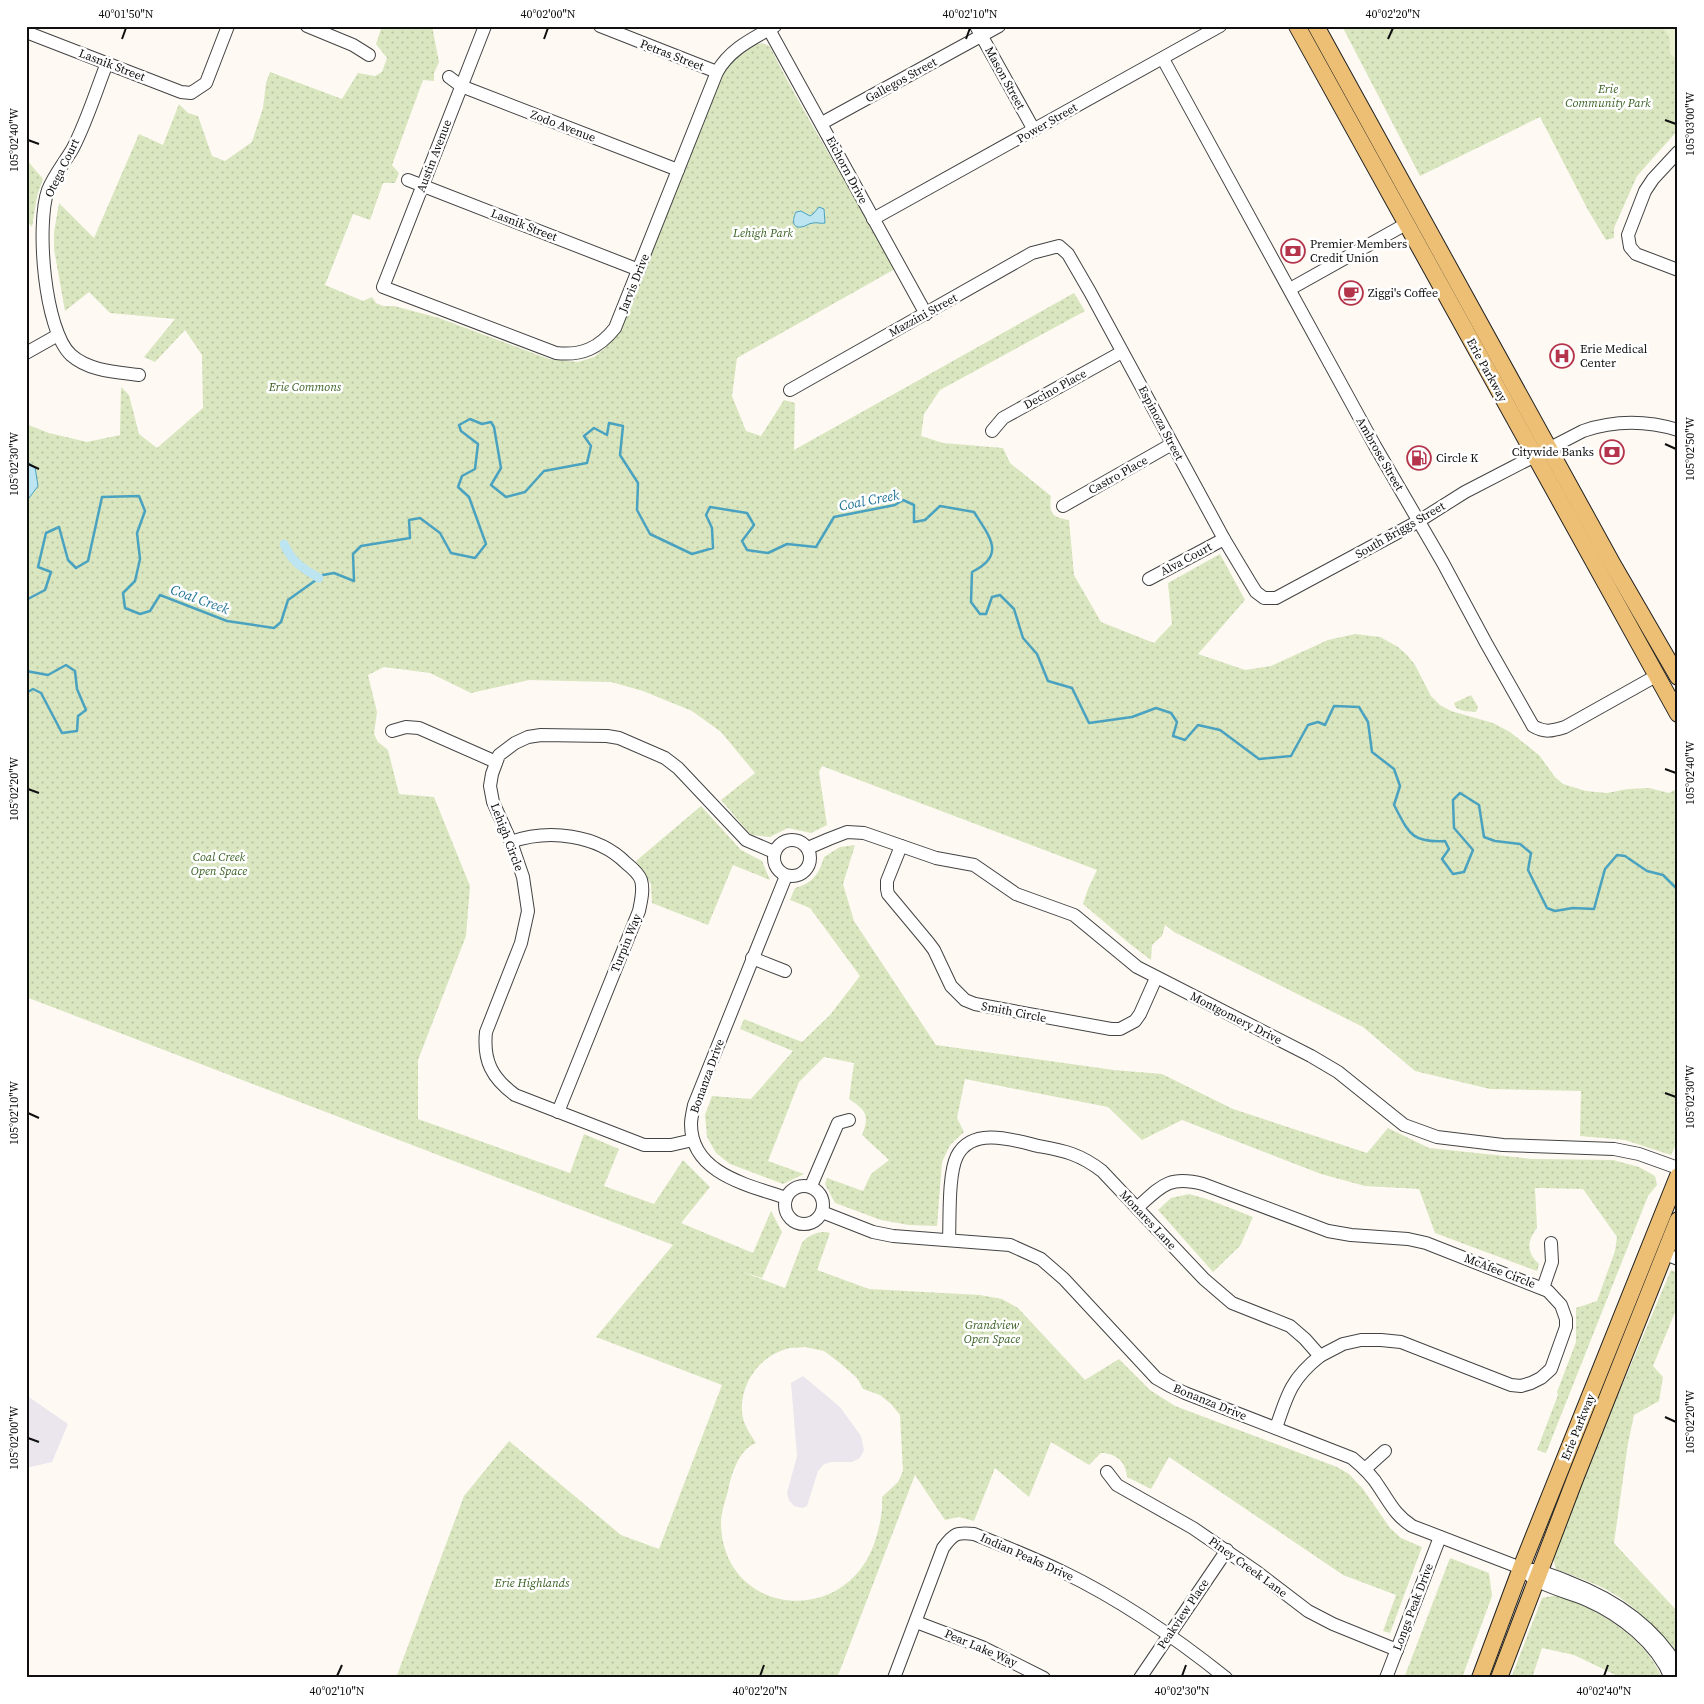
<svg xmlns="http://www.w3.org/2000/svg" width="1704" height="1704" viewBox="0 0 1704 1704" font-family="'Source Serif 4',serif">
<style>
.industrial{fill:#ebe5ed}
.park{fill:url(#park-dots);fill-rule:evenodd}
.pitch{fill:#e8eed0}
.water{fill:#bce4f1;stroke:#4aa2c1}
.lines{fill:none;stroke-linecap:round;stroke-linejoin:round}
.stream{stroke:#4aa2c1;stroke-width:2.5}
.canal{stroke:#bce4f1;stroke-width:9}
.minor-casing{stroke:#434343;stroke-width:14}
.major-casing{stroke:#212121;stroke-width:18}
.minor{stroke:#fff;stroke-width:12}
.major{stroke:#ecbf75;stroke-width:16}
.ticks{fill:none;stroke:#101010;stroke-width:2}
.labels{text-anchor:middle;stroke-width:5;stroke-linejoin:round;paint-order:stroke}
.street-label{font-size:12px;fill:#101010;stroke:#fff}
.park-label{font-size:12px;font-style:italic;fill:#3a6225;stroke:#fff}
.poi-label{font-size:12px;fill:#101010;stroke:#fff;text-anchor:start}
.water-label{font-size:14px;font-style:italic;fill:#237497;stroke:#fff}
.neatline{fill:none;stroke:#101010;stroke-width:2}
.ticks-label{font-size:12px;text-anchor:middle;fill:#101010}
</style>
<defs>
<pattern id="park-dots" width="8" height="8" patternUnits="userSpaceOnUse" patternTransform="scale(1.25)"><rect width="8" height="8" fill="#d9e6bf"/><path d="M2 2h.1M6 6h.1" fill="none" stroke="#b9c4a3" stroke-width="1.8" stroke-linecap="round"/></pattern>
</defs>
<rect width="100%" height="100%" fill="#fefaf3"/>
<g class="industrial">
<path d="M803 1376 840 1407 861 1436 864 1450 860 1458 852 1462H832L824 1464 818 1471 807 1506 802 1508 794 1506 789 1500 787 1493 797 1456 791 1383Z"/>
<path d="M26 1395 68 1424 52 1462 26 1468Z"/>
</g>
<g class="park">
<path d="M382 26H432L439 62 434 73V81L423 80 392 165 399 173 395 183H383L370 220 353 214 325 285 363 301 372 297 376 303 383 306H394L439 318 549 359 578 362 594 357 605 348 619 332 724 72C733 61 755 34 770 47 808 123 855 195 895 269L737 358 732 396 746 431 761 436 784 400 795 403 794 450 1074 293 1085 311 940 390 924 414 921 436 943 443 1003 448 1010 463 1051 496C1049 513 1051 517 1069 520L1074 575 1101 622 1154 643 1172 624 1168 583 1220 554 1245 600 1198 654 1245 670 1271 666 1328 640 1355 634 1380 637 1398 647 1407 655 1415 665 1431 696 1440 705 1451 711 1493 723 1510 732 1539 755 1555 777 1563 784 1586 791 1607 793 1628 789 1649 788 1669 793 1678 788V1140L1671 1155 1625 1140 1580 1136 1581 1091 1490 1089 1415 1071 1363 1027 1174 932 1165 925 1162 936 1152 945 1151 960 1130 944 1083 904 1088 889 1097 870 822 766 819 772 827 825 811 833 788 828 770 837 751 835 721 800 755 773 721 732 692 711 643 691 611 682 529 680 471 693 430 673 384 667 368 675 377 712 374 734 378 742 388 750 399 794 434 797 470 886 466 936 418 1060V1119L570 1173 584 1134 619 1149 604 1186 654 1204 683 1160 710 1187 681 1223 753 1253 771 1211 782 1232 762 1278 740 1271 785 1288 802 1243C808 1235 821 1230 830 1233L817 1270 869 1289 980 1295 1002 1299 1018 1308 1085 1380 1119 1359 1150 1390 1175 1406 1337 1467 1349 1474 1363 1489 1390 1528 1401 1538 1422 1547 1390 1633 1383 1631 1396 1595 1343 1575 1169 1457 1151 1489 1127 1477C1126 1462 1116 1453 1101 1453L1089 1465 1051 1442 1029 1497 995 1468 974 1521 959 1517 945 1520 915 1475 837 1678H396L464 1496 509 1441 621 1535 659 1549 722 1385 596 1337 673 1245 26 997V424L49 433 87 442 120 435 121 387 129 395 139 434 157 448 203 408 202 355 185 330 155 362 144 357 175 319 110 313 89 292 65 311 54 249V232L59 203 94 238 139 134 163 145 179 104 188 113 198 116 212 156 225 161 252 142 263 108 266 83 270 72 342 99 358 73 375 76 382 72 387 58 376 44ZM805 1347 824 1351 840 1363 857 1378 863 1389 880 1395 891 1404 900 1415 903 1471 898 1482 882 1497C883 1512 880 1524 876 1538 849 1630 723 1617 721 1524 721 1512 725 1502 728 1491 731 1475 739 1449 756 1443 750 1434 743 1424 742 1412 740 1384 759 1357 786 1349 791 1347 799 1348 805 1347Z"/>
<path d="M1342 26H1678V130L1637 176 1614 228V238L1606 240 1588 210 1540 117 1420 176Z"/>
<path d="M26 159 43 179 37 196 32 227 26 220Z"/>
<path d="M1471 695 1478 707 1476 712 1464 711 1456 708 1454 703Z"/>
<path d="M701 806 741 850 762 861 770 880 733 865 708 925 652 903 651 884 636 861Z"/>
<path d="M855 845 843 884 854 921 936 1045 1114 1070 1162 1074 1233 1109 1367 1153 1388 1128 1429 1148 1532 1159 1613 1160 1639 1167 1655 1176 1657 1185 1648 1196 1546 1453 1537 1450 1558 1395 1557 1392 1576 1342V1308L1597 1301 1615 1251 1617 1237 1583 1189 1535 1188 1537 1228C1527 1241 1526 1252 1539 1264L1537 1271 1435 1233 1419 1189 1365 1186 1321 1174 1182 1120 1142 1140 1108 1107 965 1079 957 1118 964 1132 950 1145 942 1162 937 1226 909 1225 881 1220 835 1203 825 1184 827 1178 863 1191 871 1174 889 1160 862 1135C870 1116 866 1110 849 1099L854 1063 824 1057 799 1082 768 1161 804 1174 783 1184 730 1164 716 1153 707 1137 705 1115 712 1096 751 1099 793 1051 740 1029 744 1019 802 1042 830 1015 860 976 810 908 790 900 795 888C813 883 819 874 824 857L840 847Z"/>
<path d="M1189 1194 1207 1199 1253 1217 1240 1246 1213 1272 1158 1210 1171 1198Z"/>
<path d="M1671 1270 1678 1273V1305L1653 1366 1663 1377 1659 1401 1634 1415 1628 1443 1614 1543 1678 1612V1657C1658 1631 1638 1607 1609 1591 1593 1582 1573 1576 1556 1569L1552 1555 1580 1485Z"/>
<path d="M1450 1558 1489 1573 1492 1596 1462 1678H1404Z"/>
<path d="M1558 1595C1599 1611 1644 1635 1662 1678H1622L1574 1655 1542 1648 1532 1678H1511L1542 1598Z"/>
</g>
<path class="pitch" d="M1659 26H1678V57H1673L1670 53C1669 40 1672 35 1659 26Z"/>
<g class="water">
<path d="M819 207 824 209 825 223C820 224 817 222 813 223 809 223 805 227 801 227 791 228 793 218 796 212L801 211 810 216 813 214Z"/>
<path d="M26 461 35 467 38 486 26 502Z"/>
</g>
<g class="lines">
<g class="stream">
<path d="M26 600 45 590 51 572 38 567 46 533 59 527 68 560 76 568 88 561 102 497 139 496 145 511 137 533 140 559 135 581 123 593 125 608 140 614 150 611 160 595 227 621 274 628 281 622 288 600 323 575 334 573 354 581 353 554 361 546 410 538 409 520 420 518 440 533 451 553 475 558 486 544 469 497 458 487 462 476 475 469 478 444 461 431 459 425 470 419 482 424 491 422 494 427 501 468 491 485 506 497 525 492 544 471 587 463 591 446 584 436 594 428 607 435 609 423 623 426 620 455 638 483 637 510 650 534 692 554 713 548 712 528 706 515 710 507 747 513 754 525 742 541 747 550 768 553 787 544 816 547 834 517 895 505 903 500 914 505V522L925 520 940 506 974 512C989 536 1007 555 972 572L971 602 980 614H986L992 597 1000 595 1014 609 1023 638 1037 654 1048 681 1072 688 1089 723 1132 717 1156 708 1171 713 1177 722 1173 736 1185 740 1198 725 1220 730 1259 759 1291 756 1308 725 1318 722 1325 725 1334 706 1359 707 1368 722 1372 752 1394 769 1400 786 1394 805C1409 833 1411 843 1445 841L1449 849 1442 859 1453 874 1464 872 1473 850 1454 828 1453 800 1460 793 1479 805 1484 837 1495 841 1520 844 1531 853 1528 870 1547 908 1555 911 1573 908 1594 909 1605 869 1617 855 1625 856 1647 871 1663 875 1678 890"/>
<path d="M26 671 48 675 66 665 75 671 77 689 86 710 78 716 77 731 62 733 41 693 33 689 26 693"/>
</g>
<path class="canal" d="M284 544C292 562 302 568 319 578"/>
<g class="minor-casing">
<g id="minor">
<path d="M307 26 353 45 369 55"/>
<path d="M485 26 383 287 556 353C582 356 599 348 615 328L717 72C730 49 752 39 775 26"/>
<path d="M600 26 717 72"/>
<path d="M767 26 926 314"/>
<path d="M976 26 1034 130"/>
<path d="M26 32 181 92 191 93 206 83 228 26"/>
<path d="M1163 59 1375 446 1443 563 1486 643 1533 726C1545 733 1552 731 1565 727L1656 676"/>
<path d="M107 63C96 91 87 121 73 148 65 162 54 175 48 190 36 224 44 330 71 355 89 371 116 372 139 375"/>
<path d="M449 77 461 86 678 170"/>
<path d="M822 123 999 26"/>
<path d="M1678 152 1653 179 1645 191 1628 235 1630 247 1636 254 1678 270"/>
<path d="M408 180 639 270"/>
<path d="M873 219 1220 26"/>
<path d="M1290 289 1406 224"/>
<path d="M26 353 58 335"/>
<path d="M790 390 1032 253 1059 246 1068 254 1090 292 1224 539 1251 584 1256 592 1264 598H1276L1419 521 1465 492 1583 431C1615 420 1645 420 1678 430"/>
<path d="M992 431 1003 418 1122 352"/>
<path d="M1063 506 1172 444"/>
<path d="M1149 579 1224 539"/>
<path d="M392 731 406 727 419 728 496 762"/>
<circle cx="792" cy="858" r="18"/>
<path d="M511 842C548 829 597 834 626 863 631 867 639 874 641 880 644 890 641 901 639 911L558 1112"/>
<path d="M901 846 887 881V889L888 894 928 942 934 950 951 986 965 1000 975 1004 1111 1029H1120L1135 1021 1140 1014 1156 978"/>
<path d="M808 848 829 839 847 832 864 833 936 858 974 865 1016 894 1074 915 1137 967 1311 1056 1338 1072 1404 1125 1437 1137 1503 1145 1614 1149 1639 1154 1678 1168"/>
<path d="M752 958 785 971"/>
<path d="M693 1140 671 1145H644L515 1095C492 1078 483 1061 486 1032L521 943 528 911 523 877 511 842 493 802 490 786 492 774 499 755 515 743 528 737 541 735 607 736 619 738 665 758 678 768 746 840 774 852"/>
<circle cx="804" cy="1205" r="19"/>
<path d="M811 1186 838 1123 849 1120"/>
<path d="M786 1198C749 1185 691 1174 691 1124 691 1118 693 1111 694 1105L786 876"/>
<path d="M1137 1208C1161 1186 1169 1175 1203 1184L1328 1231 1351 1235 1408 1239 1426 1243 1548 1291 1561 1305 1566 1319V1327L1551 1369 1541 1378 1531 1383 1521 1386 1511 1385 1401 1342 1381 1340H1361L1343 1344 1320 1356"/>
<path d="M822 1212 873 1232 893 1236 1010 1245 1041 1259 1064 1279 1156 1378 1170 1386 1185 1393 1352 1458C1363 1467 1372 1475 1379 1487 1390 1503 1395 1515 1412 1526L1521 1568C1526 1572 1531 1577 1536 1580 1552 1589 1571 1593 1587 1600 1621 1615 1657 1643 1671 1678"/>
<path d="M949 1240C950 1218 948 1174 957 1156 972 1126 1014 1140 1038 1146 1049 1148 1061 1150 1072 1154 1083 1158 1093 1164 1102 1171L1204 1279 1232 1303 1290 1326 1305 1339 1320 1356C1291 1379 1287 1395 1276 1428"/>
<path d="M1665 1254 1678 1259"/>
<path d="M1543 1288 1552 1262 1551 1243"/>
<path d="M1365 1469 1385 1451"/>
<path d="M1107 1472 1117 1485 1193 1528 1257 1572 1308 1611 1333 1624 1397 1650"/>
<path d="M1532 1570C1545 1572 1557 1577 1569 1582 1614 1599 1653 1625 1678 1667"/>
<path d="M916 1622 982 1647 1044 1678"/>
<path d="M894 1678 943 1548C954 1533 957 1532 974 1534 1004 1546 1034 1558 1063 1572 1121 1600 1176 1638 1226 1678"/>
<path d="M1140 1678 1227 1550"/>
<path d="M1386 1678 1440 1537"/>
</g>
</g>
<g class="major-casing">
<g id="major">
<path d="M1297 26 1678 714"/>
<path d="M1316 26 1612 563 1678 677"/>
<path d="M1480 1678 1521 1568 1678 1176"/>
<path d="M1499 1678 1575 1479 1678 1220"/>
</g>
</g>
<use href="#minor" class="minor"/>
<use href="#major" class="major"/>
</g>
<path class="ticks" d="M122 39 126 28M544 39 548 28M966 39 970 28M1388 39 1393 28M1665 120 1676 124M28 140 39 144M1665 444 1676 449M28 464 39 469M1665 769 1676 773M28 789 39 793M1665 1093 1676 1097M28 1113 39 1118M1665 1417 1676 1422M28 1438 39 1442M337 1676 342 1665M760 1676 764 1665M1182 1676 1186 1665M1604 1676 1608 1665"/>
<defs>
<g id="bank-ring" transform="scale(1.25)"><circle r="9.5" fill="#fff" stroke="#b4344b" stroke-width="1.5"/><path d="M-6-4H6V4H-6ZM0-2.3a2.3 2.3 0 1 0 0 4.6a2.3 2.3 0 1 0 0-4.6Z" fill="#b4344b"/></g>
<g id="cafe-ring" transform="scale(1.25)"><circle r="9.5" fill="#fff" stroke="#b4344b" stroke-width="1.5"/><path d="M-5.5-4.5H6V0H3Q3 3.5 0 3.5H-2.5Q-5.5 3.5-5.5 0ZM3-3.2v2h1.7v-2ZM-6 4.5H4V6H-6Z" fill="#b4344b"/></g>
<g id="hospital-ring" transform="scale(1.25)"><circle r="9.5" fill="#fff" stroke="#b4344b" stroke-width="1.5"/><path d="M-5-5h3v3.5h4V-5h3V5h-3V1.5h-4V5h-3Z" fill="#b4344b"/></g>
<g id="fuel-ring" transform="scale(1.25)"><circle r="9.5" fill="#fff" stroke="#b4344b" stroke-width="1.5"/><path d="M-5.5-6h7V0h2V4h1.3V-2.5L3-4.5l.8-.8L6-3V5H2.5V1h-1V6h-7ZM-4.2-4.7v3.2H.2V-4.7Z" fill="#b4344b"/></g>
</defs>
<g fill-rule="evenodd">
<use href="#bank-ring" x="1293" y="251"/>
<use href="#cafe-ring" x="1351" y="293"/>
<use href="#hospital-ring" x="1562" y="356"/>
<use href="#bank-ring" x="1612" y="452"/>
<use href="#fuel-ring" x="1419" y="458"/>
</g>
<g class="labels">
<g class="street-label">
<text transform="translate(672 55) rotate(21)" y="4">Petras Street</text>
<text transform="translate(112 65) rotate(21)" y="4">Lasnik Street</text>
<text transform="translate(1005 78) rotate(61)" y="4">Mason Street</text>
<text transform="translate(901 80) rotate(-29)" y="4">Gallegos Street</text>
<text transform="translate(1047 123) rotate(-30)" y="4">Power Street</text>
<text transform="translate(563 126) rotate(21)" y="4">Zodo Avenue</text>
<text transform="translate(434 156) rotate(-69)" y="4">Austin Avenue</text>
<text transform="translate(62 168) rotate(-64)" y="4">Otega Court</text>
<text transform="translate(847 170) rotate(62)" y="4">Eichorn Drive</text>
<text transform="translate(524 225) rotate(21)" y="4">Lasnik Street</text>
<text transform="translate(634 283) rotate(-68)" y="4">Jarvis Drive</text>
<text transform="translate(923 315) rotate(-29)" y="4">Mazzini Street</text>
<text transform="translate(1487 370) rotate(61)" y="4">Erie Parkway</text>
<text transform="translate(1055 389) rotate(-29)" y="4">Decino Place</text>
<text transform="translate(1161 423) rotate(62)" y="4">Espinoza Street</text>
<text transform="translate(1380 454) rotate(60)" y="4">Ambrose Street</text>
<text transform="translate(1118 475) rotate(-29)" y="4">Castro Place</text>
<text transform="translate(1400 530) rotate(-30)" y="4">South Briggs Street</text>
<text transform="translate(1186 559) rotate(-28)" y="4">Alva Court</text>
<text transform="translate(507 837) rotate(69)" y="4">Lehigh Circle</text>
<text transform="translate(626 943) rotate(-68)" y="4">Turpin Way</text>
<text transform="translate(1014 1012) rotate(11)" y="4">Smith Circle</text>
<text transform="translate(1236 1018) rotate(27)" y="4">Montgomery Drive</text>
<text transform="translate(707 1076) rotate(-70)" y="4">Bonanza Drive</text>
<text transform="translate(1148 1220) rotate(47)" y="4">Monares Lane</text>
<text transform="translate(1500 1271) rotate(21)" y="4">McAfee Circle</text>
<text transform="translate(1210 1402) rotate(22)" y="4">Bonanza Drive</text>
<text transform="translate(1578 1427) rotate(-68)" y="4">Erie Parkway</text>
<text transform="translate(1027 1557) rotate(24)" y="4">Indian Peaks Drive</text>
<text transform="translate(1248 1567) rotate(36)" y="4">Piney Creek Lane</text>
<text transform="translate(1413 1607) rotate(-69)" y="4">Longs Peak Drive</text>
<text transform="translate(1183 1614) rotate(-56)" y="4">Peakview Place</text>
<text transform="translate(981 1648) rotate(23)" y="4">Pear Lake Way</text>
</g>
<g class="park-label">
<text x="1608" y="93">Erie<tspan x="1608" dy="14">Community Park</tspan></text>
<text x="763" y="237">Lehigh Park</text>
<text x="305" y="391">Erie Commons</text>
<text x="219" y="861">Coal Creek<tspan x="219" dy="14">Open Space</tspan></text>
<text x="992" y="1329">Grandview<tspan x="992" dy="14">Open Space</tspan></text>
<text x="532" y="1587">Erie Highlands</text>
</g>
<g class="poi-label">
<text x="1310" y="248">Premier Members<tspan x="1310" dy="14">Credit Union</tspan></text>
<text x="1368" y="297">Ziggi's Coffee</text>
<text x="1580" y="353">Erie Medical<tspan x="1580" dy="14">Center</tspan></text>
<text x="1594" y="456" text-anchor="end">Citywide Banks</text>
<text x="1436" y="462">Circle K</text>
</g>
<g class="water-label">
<text transform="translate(869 500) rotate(-11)" y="5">Coal Creek</text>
<text transform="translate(200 599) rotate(20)" y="5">Coal Creek</text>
</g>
</g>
<rect width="1704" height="1704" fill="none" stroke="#ffffff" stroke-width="55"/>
<rect x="28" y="28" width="1648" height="1648" class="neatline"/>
<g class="ticks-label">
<text x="126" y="18">40°01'50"N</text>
<text x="548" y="18">40°02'00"N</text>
<text x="970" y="18">40°02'10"N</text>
<text x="1393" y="18">40°02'20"N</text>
<text transform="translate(1690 124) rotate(-90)" y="4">105°03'00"W</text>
<text transform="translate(14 140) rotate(-90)" y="4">105°02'40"W</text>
<text transform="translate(1690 449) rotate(-90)" y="4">105°02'50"W</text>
<text transform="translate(14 464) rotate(-90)" y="4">105°02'30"W</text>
<text transform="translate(1690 773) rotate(-90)" y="4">105°02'40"W</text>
<text transform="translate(14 789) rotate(-90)" y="4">105°02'20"W</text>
<text transform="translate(1690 1097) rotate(-90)" y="4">105°02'30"W</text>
<text transform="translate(14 1113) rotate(-90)" y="4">105°02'10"W</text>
<text transform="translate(1690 1422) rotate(-90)" y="4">105°02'20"W</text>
<text transform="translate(14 1438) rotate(-90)" y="4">105°02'00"W</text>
<text x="337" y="1695">40°02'10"N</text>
<text x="760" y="1695">40°02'20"N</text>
<text x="1182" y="1695">40°02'30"N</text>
<text x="1604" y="1695">40°02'40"N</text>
</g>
</svg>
